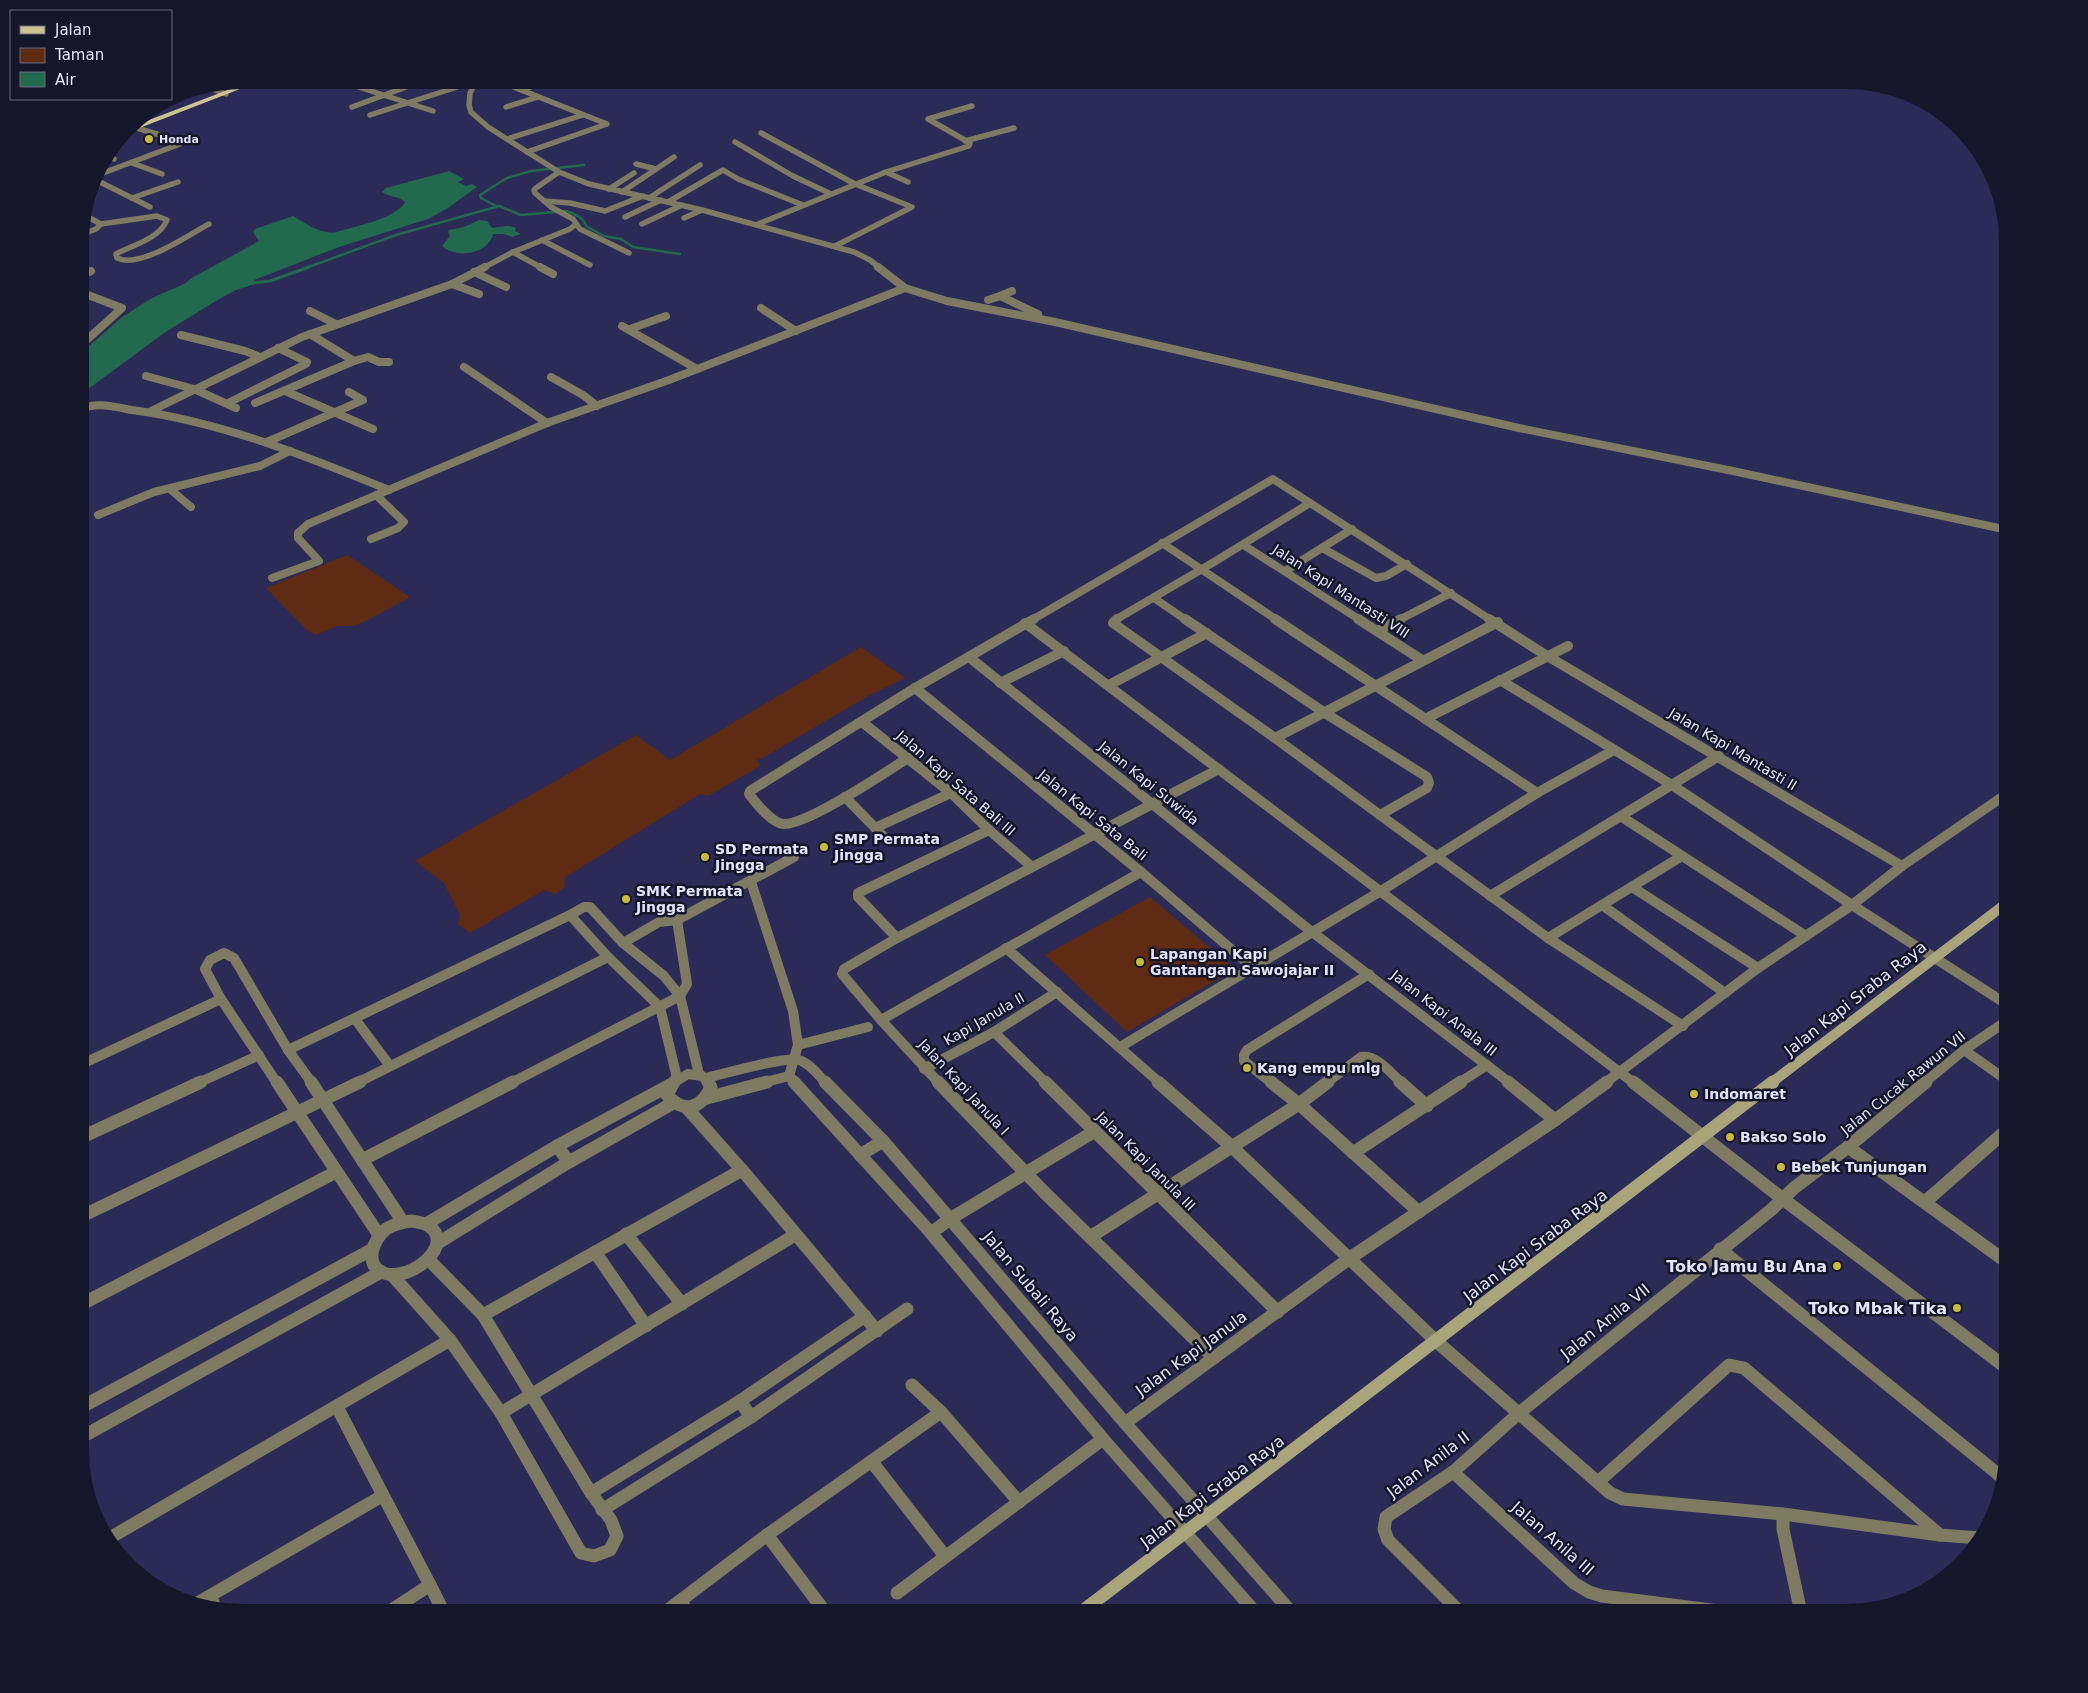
<svg xmlns="http://www.w3.org/2000/svg" width="2088" height="1693" viewBox="0 0 2088 1693" font-family="'DejaVu Sans',sans-serif">
<style>
.green{fill:#5f2b12}
.water{fill:#226a4e}
.lines{fill:none;stroke-linecap:round;stroke-linejoin:round}
.stream-far1{stroke:#226a4e;stroke-width:2.5}
.stream{stroke:#226a4e;stroke-width:3}
.street-far3{stroke:#7d7b61;stroke-width:5.5}
.street-far2{stroke:#7d7b61;stroke-width:8}
.street-far1{stroke:#7d7b61;stroke-width:10}
.street{stroke:#7d7b61;stroke-width:13}
.secondary-far1{stroke:#a9a57b;stroke-width:10}
.secondary{stroke:#a9a57b;stroke-width:13}
.primary{fill:#cac58e;fill-rule:evenodd}
.poi-dot{fill:#c8bb3b;stroke:#16162a;stroke-width:2}
.labels{text-anchor:middle;stroke-width:5;stroke-linejoin:round;paint-order:stroke}
.far-poi-label{font-size:11px;font-weight:bold;fill:#e3e4fb;stroke:#16162a;text-anchor:start}
.street-label{font-size:14px;fill:#e3e4fb;stroke:#16162a}
.poi-label{font-size:14px;font-weight:bold;fill:#e3e4fb;stroke:#16162a;text-anchor:start}
.near-street-label{font-size:16px;fill:#e3e4fb;stroke:#16162a}
.near-poi-label{font-size:16px;font-weight:bold;fill:#e3e4fb;stroke:#16162a;text-anchor:end}
</style>
<rect width="100%" height="100%" fill="#2c2a56"/>
<g class="green">
<path d="M347 555 410 597 368 620 353 626H338L316 635 307 630 266 588Z"/>
<path d="M861 647 905 678 868 696 768 755 757 760 760 766 708 796 700 794 564 878 565 887 555 894 544 890 470 933 458 924 460 915 444 883 415 861 636 735 670 760Z"/>
<path d="M1150 897 1235 969 1127 1032 1045 955Z"/>
</g>
<g class="water">
<path d="M449 171 464 179 458 182 466 186 472 184 477 187 448 208 428 219 339 247 254 280 255 284 236 290 219 299 164 333 80 395V354L121 318 150 299 186 283 190 279 259 241 253 232 255 229 293 216C307 224 321 235 337 232 355 226 396 219 405 202 399 196 389 197 382 192L386 188Z"/>
<path d="M479 220 487 221 492 228C501 227 507 224 516 228L515 231 521 234 512 237 505 234H493C489 253 457 260 442 246L450 236 448 232 449 230 464 227Z"/>
</g>
<g class="lines">
<g class="stream-far1">
<path d="M496 206 481 198 480 195 507 178 531 171 584 165"/>
<path d="M306 268 396 235 499 206 521 215 566 211C574 213 584 218 586 226L604 236 621 239 633 247 680 254"/>
</g>
<path class="stream" d="M251 283 270 281 309 267"/>
<g class="street-far3">
<path d="M337 80 433 111"/>
<path d="M477 80 470 93 469 105 471 112 488 127 559 172 589 184 702 210 854 252 870 260 880 268"/>
<path d="M496 80 607 124 527 152"/>
<path d="M206 87 226 94"/>
<path d="M522 90 542 83 538 81 540 80"/>
<path d="M352 107 425 80"/>
<path d="M506 107 538 97"/>
<path d="M370 115 476 81"/>
<path d="M761 133 855 184 912 207 835 246"/>
<path d="M507 139 583 115"/>
<path d="M965 141 1014 128"/>
<path d="M735 142 793 176 831 194"/>
<path d="M106 156 114 159"/>
<path d="M132 163 162 174"/>
<path d="M636 164 656 169"/>
<path d="M559 172 536 188 534 190 535 193 551 207 573 219 580 229 629 253"/>
<path d="M886 172 908 182"/>
<path d="M95 176 180 144 176 140 137 128"/>
<path d="M94 179 150 207"/>
<path d="M609 189 634 173"/>
<path d="M622 192 674 157"/>
<path d="M132 198 178 182"/>
<path d="M649 198 700 165"/>
<path d="M544 201 570 203 605 211 643 196"/>
<path d="M668 202 723 170 738 179 803 205"/>
<path d="M84 215 101 224"/>
<path d="M625 217 661 200"/>
<path d="M684 218 702 210"/>
<path d="M642 224 682 205"/>
<path d="M758 224 886 172 969 146 970 143 928 119 972 106"/>
<path d="M80 235 96 229 101 224 157 216 167 220C159 239 133 245 116 254L117 258C140 269 188 235 209 224"/>
<path d="M542 240 590 265"/>
<path d="M513 252 542 268"/>
<path d="M483 268 513 252 570 229 576 224"/>
</g>
<g class="street-far2">
<path d="M540 267 553 274"/>
<path d="M878 267 905 288 947 301 1055 322 1519 428 1733 471 2008 530"/>
<path d="M474 272 506 287"/>
<path d="M80 276 91 271"/>
<path d="M452 284 479 294"/>
<path d="M1012 291 1000 296 1038 314"/>
<path d="M80 292 122 308 80 346"/>
<path d="M988 300 1000 296"/>
<path d="M761 308 796 331"/>
<path d="M310 311 336 324"/>
<path d="M622 326 697 369"/>
<path d="M630 329 666 316"/>
<path d="M181 335 245 351 260 357"/>
<path d="M354 361 368 357 379 362H389"/>
<path d="M464 367 547 423"/>
<path d="M146 376 194 389 236 408"/>
<path d="M551 377 583 395 597 406"/>
<path d="M285 391 373 429"/>
<path d="M228 403 306 364 307 362 278 348"/>
<path d="M255 403 354 361 310 334"/>
<path d="M80 410C96 401 115 407 132 410 222 422 306 456 389 490"/>
<path d="M151 411 302 337 452 284 485 267"/>
<path d="M267 442 363 400 349 392"/>
<path d="M170 489 191 507"/>
<path d="M98 515 154 492 260 466 290 451"/>
<path d="M371 539 398 528 404 522 376 495"/>
<path d="M1162 543 1277 620"/>
<path d="M1245 546 1360 620"/>
<path d="M1322 548 1376 578 1386 576 1407 564"/>
<path d="M1285 571 1352 529"/>
<path d="M272 578 319 561 298 538V533L308 524 547 423 669 380 905 288"/>
<path d="M1154 598 1186 620"/>
<path d="M1032 620 1273 479 1491 620"/>
<path d="M1115 620 1214 562 1310 503"/>
<path d="M1399 620 1451 593"/>
</g>
<g class="street-far1">
<path d="M1117 619 1113 623 1275 738 1548 938 1683 1026"/>
<path d="M1185 619 1325 713 1427 777 1429 783 1427 788 1380 815"/>
<path d="M1275 619 1537 793"/>
<path d="M1358 619 1422 660"/>
<path d="M1489 619 1544 654 1902 866"/>
<path d="M1025 623 1634 1083"/>
<path d="M1377 631 1401 619"/>
<path d="M969 657 1303 925 1510 1083"/>
<path d="M1500 680 1672 785 1852 905 2008 1005"/>
<path d="M1000 683 1064 651"/>
<path d="M1109 685 1207 633"/>
<path d="M915 688 1141 872 1252 967"/>
<path d="M1425 719 1568 646"/>
<path d="M862 722 951 793 989 830 1031 866"/>
<path d="M1275 738 1498 622"/>
<path d="M908 758C886 772 806 826 783 824 772 823 755 802 749 794L750 791 915 688 1034 619"/>
<path d="M845 797 887 840"/>
<path d="M1622 817 1806 936"/>
<path d="M875 828 951 793"/>
<path d="M1141 872 881 1020 842 974 844 969 897 938 1219 769"/>
<path d="M751 882 793 1011 798 1045 789 1076"/>
<path d="M1632 887 1758 968"/>
<path d="M1490 896 1719 756"/>
<path d="M1602 905 1725 993"/>
<path d="M897 938 858 897V893L989 830"/>
<path d="M1548 938 1682 856"/>
<path d="M623 943 659 922 677 920 794 857"/>
<path d="M1006 948 1160 1083"/>
<path d="M355 1019 390 1066"/>
<path d="M881 1020 939 1083"/>
<path d="M994 1032 1046 1083"/>
<path d="M798 1045 868 1027"/>
<path d="M1120 1047 1381 891 1537 793 1614 750"/>
<path d="M288 1050 570 915"/>
<path d="M1964 1050 2008 1081"/>
<path d="M80 1065 221 999"/>
<path d="M924 1069 994 1032 1057 992"/>
<path d="M677 1078 660 1007 608 957 570 915 584 907H590L623 943 664 976 680 996 699 1074"/>
<path d="M706 1078C723 1074 785 1056 799 1060 810 1063 819 1076 826 1083"/>
<path d="M198 1083 259 1055"/>
<path d="M277 1083 221 999 205 969 210 960 224 953 234 958 288 1050 312 1083"/>
<path d="M357 1083 608 957"/>
<path d="M511 1083 680 996 687 984 677 920"/>
<path d="M673 1083 688 1074 702 1076 709 1083"/>
<path d="M762 1083 789 1076 796 1083"/>
<path d="M1272 1083 1244 1061V1055L1247 1050 1369 974"/>
<path d="M1326 1083 1361 1057C1377 1054 1391 1074 1402 1083"/>
<path d="M1459 1083 1487 1065"/>
<path d="M1605 1083 1758 968 1852 905 1902 866 2008 793"/>
<path d="M1924 1083 1964 1050 2008 1020"/>
</g>
<g class="street">
<path d="M277 1082 379 1235"/>
<path d="M311 1082 403 1222"/>
<path d="M674 1082 667 1095C684 1114 701 1109 711 1087L708 1082"/>
<path d="M794 1082 931 1233 1103 1439 1256 1613"/>
<path d="M825 1082 883 1141 1125 1423 1292 1613"/>
<path d="M938 1082 1044 1192 1214 1358"/>
<path d="M1045 1082 1278 1312"/>
<path d="M1158 1082 1231 1146 1436 1341 1610 1493 1623 1499 1783 1514 1940 1535 1980 1538"/>
<path d="M1271 1082 1299 1104 1419 1212"/>
<path d="M1400 1082 1427 1106"/>
<path d="M1508 1082 1555 1120"/>
<path d="M1633 1082 1783 1199 2008 1369"/>
<path d="M707 1098 767 1082"/>
<path d="M686 1107 742 1170 877 1331"/>
<path d="M80 1138 201 1082"/>
<path d="M557 1146 569 1162"/>
<path d="M1848 1147 2008 1263"/>
<path d="M1353 1153 1461 1082"/>
<path d="M860 1155 883 1141"/>
<path d="M362 1160 513 1082"/>
<path d="M1925 1202 2008 1129"/>
<path d="M80 1217 360 1082"/>
<path d="M412 1221C417 1222 423 1223 427 1225 458 1243 411 1283 384 1273 363 1266 373 1239 386 1229 394 1224 403 1222 412 1221Z"/>
<path d="M426 1224 557 1146 670 1085"/>
<path d="M931 1233 950 1219 1095 1131"/>
<path d="M626 1234 682 1304"/>
<path d="M1090 1237 1299 1104 1328 1082"/>
<path d="M438 1243 569 1162 673 1103"/>
<path d="M1720 1249 2004 1479"/>
<path d="M595 1252 646 1326"/>
<path d="M392 1275 450 1340 501 1413 581 1553 594 1556 610 1550 617 1536 611 1520 591 1493 483 1315 429 1260"/>
<path d="M80 1305 336 1172"/>
<path d="M483 1315 742 1170"/>
<path d="M740 1401 751 1417"/>
<path d="M337 1407 430 1585 387 1613"/>
<path d="M80 1408 371 1250"/>
<path d="M941 1412 1019 1502"/>
<path d="M501 1413 795 1235"/>
<path d="M1125 1423 1350 1258 1555 1120 1607 1082"/>
<path d="M80 1438 381 1272"/>
<path d="M872 1462 945 1556"/>
<path d="M1453 1472 1574 1583 1589 1592 1602 1596 1734 1613"/>
<path d="M1598 1482 1729 1365 1744 1368 1940 1535"/>
<path d="M591 1493 740 1401 865 1316"/>
<path d="M602 1510 751 1417 907 1309"/>
<path d="M1783 1514V1529L1801 1613"/>
<path d="M767 1535 826 1613"/>
<path d="M108 1539 450 1340"/>
<path d="M430 1585 444 1613"/>
<path d="M897 1593 1103 1439"/>
<path d="M210 1596 216 1609"/>
<path d="M681 1601 688 1613"/>
<path d="M194 1605 382 1496"/>
<path d="M664 1613 767 1535 941 1412 912 1385"/>
<path d="M1461 1613 1388 1540 1384 1529 1386 1517 1453 1472 1519 1413 1771 1210 1794 1188 1848 1147 1926 1082"/>
</g>
<path class="secondary-far1" d="M1771 1083 2008 902"/>
<path class="secondary" d="M1080 1613 1773 1082"/>
<path class="primary" d="M254 80H263L124 134 128 128Z"/>
</g>
<g class="poi-dot">
<circle cx="149" cy="139" r="5"/>
<circle cx="824" cy="847" r="5"/>
<circle cx="705" cy="857" r="5"/>
<circle cx="626" cy="899" r="5"/>
<circle cx="1140" cy="962" r="5"/>
<circle cx="1247" cy="1068" r="5"/>
<circle cx="1694" cy="1094" r="5"/>
<circle cx="1730" cy="1137" r="5"/>
<circle cx="1781" cy="1167" r="5"/>
<circle cx="1837" cy="1266" r="5"/>
<circle cx="1957" cy="1308" r="5"/>
</g>
<g class="labels">
<g class="far-poi-label">
<text x="159" y="143">Honda</text>
</g>
<g class="street-label">
<text transform="translate(1341 591) rotate(33)" y="5">Jalan Kapi Mantasti VIII</text>
<text transform="translate(1733 749) rotate(31)" y="5">Jalan Kapi Mantasti II</text>
<text transform="translate(956 783) rotate(41)" y="5">Jalan Kapi Sata Bali III</text>
<text transform="translate(1149 783) rotate(39)" y="5">Jalan Kapi Suwida</text>
<text transform="translate(1093 815) rotate(39)" y="5">Jalan Kapi Sata Bali</text>
<text transform="translate(1444 1013) rotate(38)" y="5">Jalan Kapi Anala III</text>
<text transform="translate(984 1019) rotate(-30)" y="5">Kapi Janula II</text>
<text transform="translate(1903 1083) rotate(-39)" y="5">Jalan Cucak Rawun VII</text>
<text transform="translate(964 1087) rotate(47)" y="5">Jalan Kapi Janula I</text>
<text transform="translate(1146 1161) rotate(45)" y="5">Jalan Kapi Janula III</text>
</g>
<g class="poi-label">
<text x="834" y="844">SMP Permata<tspan x="834" dy="16">Jingga</tspan></text>
<text x="715" y="854">SD Permata<tspan x="715" dy="16">Jingga</tspan></text>
<text x="636" y="896">SMK Permata<tspan x="636" dy="16">Jingga</tspan></text>
<text x="1150" y="959">Lapangan Kapi<tspan x="1150" dy="16">Gantangan Sawojajar II</tspan></text>
<text x="1257" y="1073">Kang empu mlg</text>
<text x="1704" y="1099">Indomaret</text>
<text x="1740" y="1142">Bakso Solo</text>
<text x="1791" y="1172">Bebek Tunjungan</text>
</g>
<g class="near-street-label">
<text transform="translate(1855 998) rotate(-38)" y="6">Jalan Kapi Sraba Raya</text>
<text transform="translate(1535 1245) rotate(-37)" y="6">Jalan Kapi Sraba Raya</text>
<text transform="translate(1031 1286) rotate(50)" y="6">Jalan Subali Raya</text>
<text transform="translate(1605 1321) rotate(-39)" y="6">Jalan Anila VII</text>
<text transform="translate(1191 1353) rotate(-36)" y="6">Jalan Kapi Janula</text>
<text transform="translate(1428 1464) rotate(-37)" y="6">Jalan Anila II</text>
<text transform="translate(1212 1491) rotate(-37)" y="6">Jalan Kapi Sraba Raya</text>
<text transform="translate(1553 1538) rotate(41)" y="6">Jalan Anila III</text>
</g>
<g class="near-poi-label">
<text x="1827" y="1272">Toko Jamu Bu Ana</text>
<text x="1947" y="1314">Toko Mbak Tika</text>
</g>
</g>
<path d="M0 0H2088V1693H0ZM241 89H1847A152 152 0 0 1 1999 241V1452A152 152 0 0 1 1847 1604H241A152 152 0 0 1 89 1452V241A152 152 0 0 1 241 89Z" fill="#16162a" fill-rule="evenodd"/>
<rect x="10" y="10" width="162" height="90" fill="#16162a" stroke="#68687e"/>
<rect x="20" y="26" width="25" height="8" fill="#cac58e" stroke="#68687e"/>
<text x="55" y="35" font-size="15" fill="#e3e4fb">Jalan</text>
<rect x="20" y="48" width="25" height="15" fill="#5f2b12" stroke="#68687e"/>
<text x="55" y="60" font-size="15" fill="#e3e4fb">Taman</text>
<rect x="20" y="72" width="25" height="15" fill="#226a4e" stroke="#68687e"/>
<text x="55" y="85" font-size="15" fill="#e3e4fb">Air</text>
</svg>
